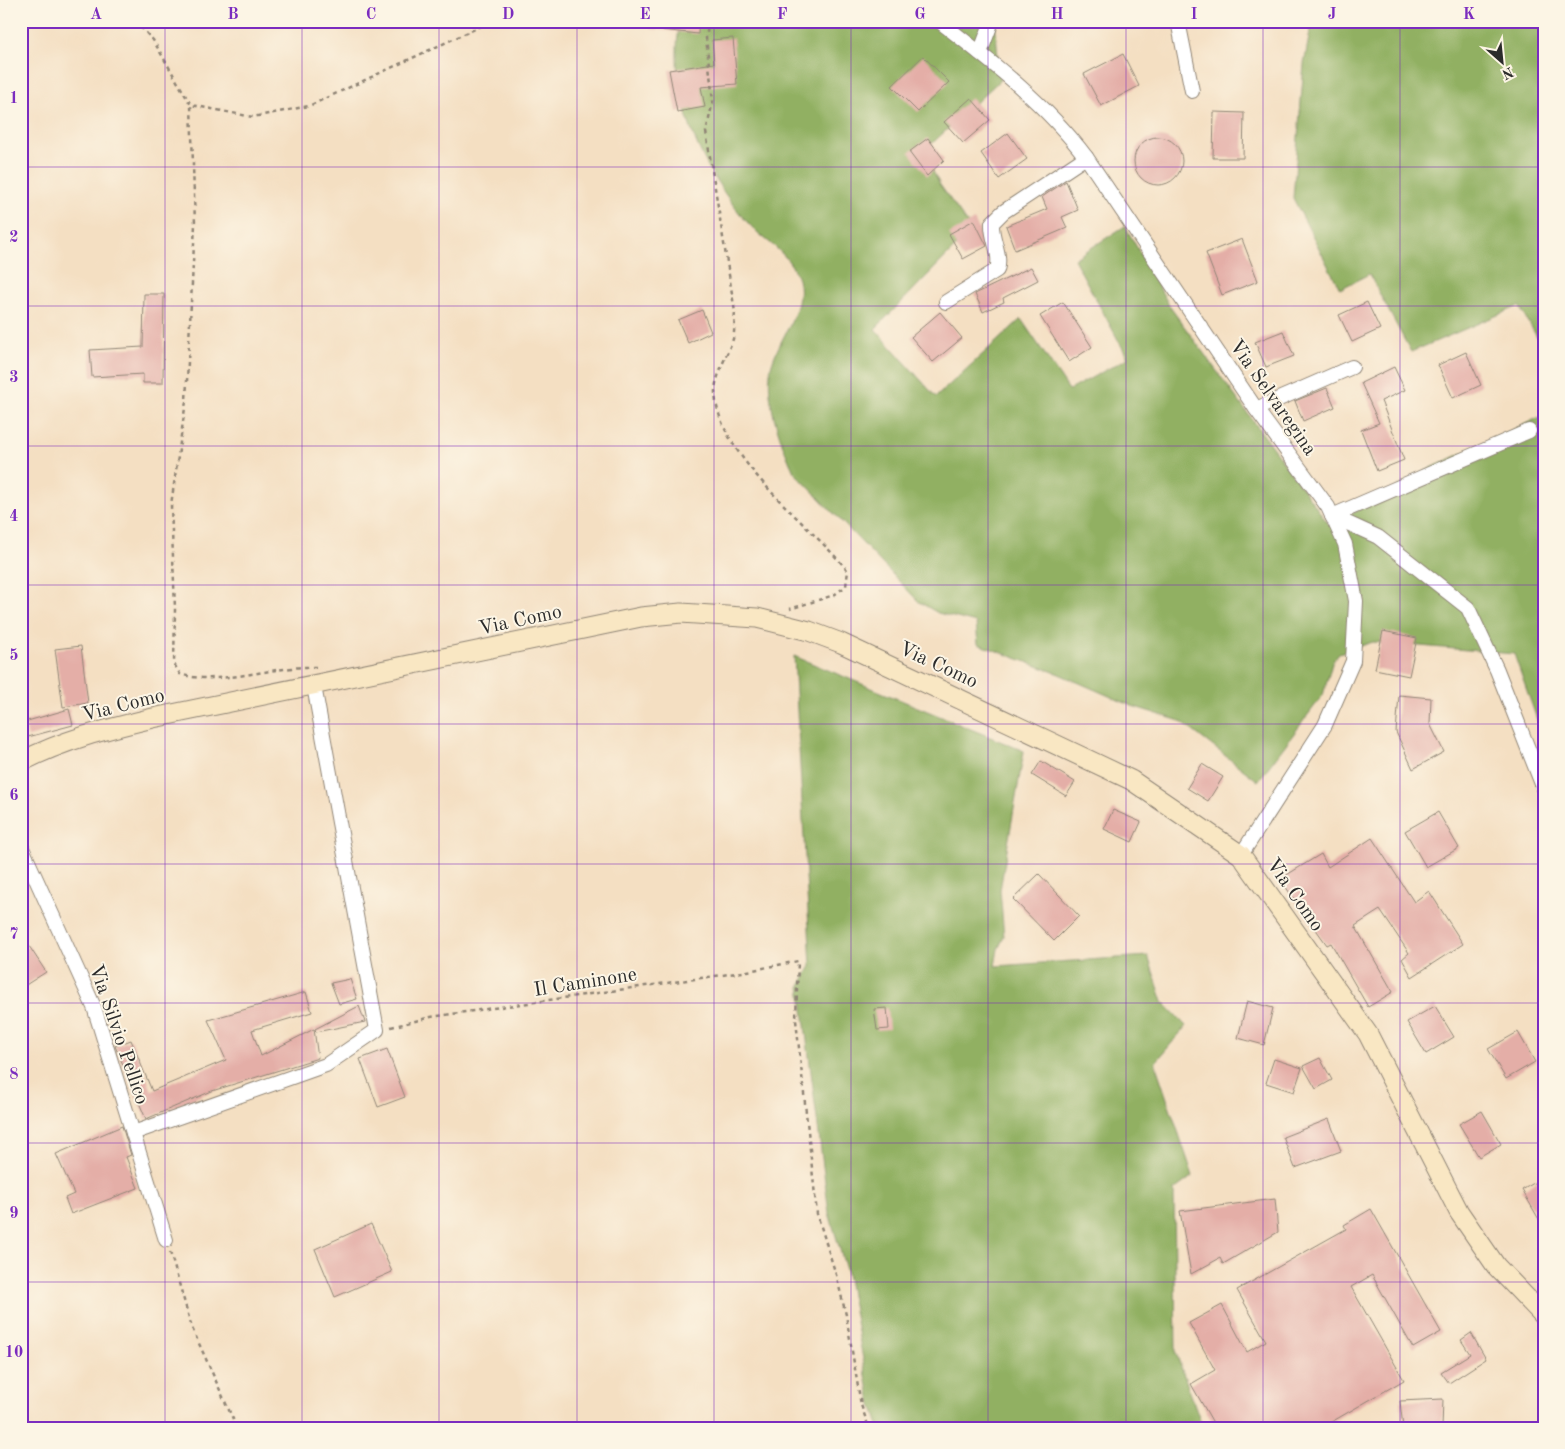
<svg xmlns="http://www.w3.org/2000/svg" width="1565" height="1449" viewBox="0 0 1565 1449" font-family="'Old Standard TT',serif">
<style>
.forest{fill:#91b062;stroke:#5e6e46}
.building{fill:#e4aea7}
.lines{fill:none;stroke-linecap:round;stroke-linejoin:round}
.minor-casing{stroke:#908576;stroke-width:16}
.secondary-casing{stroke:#908576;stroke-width:21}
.path{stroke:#908576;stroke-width:2.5;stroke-dasharray:4 4;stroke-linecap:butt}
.minor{stroke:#fff;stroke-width:14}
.secondary{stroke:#f9e7c3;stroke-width:19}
.grid{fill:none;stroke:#7b2cbf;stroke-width:1;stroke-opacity:0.55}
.labels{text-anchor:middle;stroke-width:4;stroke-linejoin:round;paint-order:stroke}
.street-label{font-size:20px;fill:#2b2b2b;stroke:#fcf5e5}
.neatline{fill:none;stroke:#7b2cbf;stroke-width:2}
.grid-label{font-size:16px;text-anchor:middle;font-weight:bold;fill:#7b2cbf}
</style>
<rect width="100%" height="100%" fill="#fcf5e5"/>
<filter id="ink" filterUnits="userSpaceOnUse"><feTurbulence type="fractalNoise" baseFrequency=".02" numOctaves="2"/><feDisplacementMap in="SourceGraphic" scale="10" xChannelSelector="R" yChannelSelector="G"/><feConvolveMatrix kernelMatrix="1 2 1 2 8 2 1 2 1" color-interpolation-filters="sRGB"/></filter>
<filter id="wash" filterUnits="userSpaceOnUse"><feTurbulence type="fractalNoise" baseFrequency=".0096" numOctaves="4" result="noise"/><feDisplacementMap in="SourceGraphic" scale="20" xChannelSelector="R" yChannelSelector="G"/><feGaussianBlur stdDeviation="1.12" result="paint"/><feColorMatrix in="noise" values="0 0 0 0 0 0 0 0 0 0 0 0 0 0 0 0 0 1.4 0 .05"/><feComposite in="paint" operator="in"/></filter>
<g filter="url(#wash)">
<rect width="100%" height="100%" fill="#f4dfc2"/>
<g class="forest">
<path d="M680 21H995L1000 80 923 152 940 185 972 230 875 329 936 397 1021 319 1069 390 1128 358 1074 259 1125 226 1170 307 1330 526 1431 468 1544 415V739L1514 654 1373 642 1339 653 1333 660 1323 695 1258 781 1180 721 1132 706 1059 674 978 644 976 623 938 613 919 602 794 472C781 444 764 398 771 367 778 338 810 305 796 274 786 250 764 241 748 223 701 170 666 93 680 21Z"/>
<path d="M1312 21H1544V349L1519 306 1411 352 1369 274 1340 289 1293 198 1304 64Z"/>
<path d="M794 656 1024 751 1000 890 1004 937 998 949 995 966 1148 956 1163 1002 1186 1026 1155 1063 1193 1176 1174 1190 1176 1353 1203 1428H880L871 1402 847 1273 829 1213 800 986 811 966Z"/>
</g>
<g id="blocks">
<g class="building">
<path d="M651 21H699L698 34 651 29Z"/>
<path d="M733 38 737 84 701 87 705 107 677 112 669 70 714 63 712 40Z"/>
<path d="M1123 54 1139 86 1101 106 1084 74Z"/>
<path d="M923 56 949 82 918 112 892 86Z"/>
<path d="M971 98 990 120 963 143 944 122Z"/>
<path d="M1214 112 1244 113 1243 158H1213Z"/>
<path d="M1008 133 1027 159 999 179 981 153Z"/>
<circle cx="1158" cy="161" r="24"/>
<path d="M928 138 944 160 927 176 909 152Z"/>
<path d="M1066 181 1078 210 1062 217 1067 228 1015 250 1006 226 1047 209 1042 197Z"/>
<path d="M974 220 987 246 963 259 949 234Z"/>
<path d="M1242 239 1258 281 1222 295 1206 253Z"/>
<path d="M1031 267 1038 280 1003 298 1004 302 983 312 975 294Z"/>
<path d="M144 294H164L163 383H143V374L92 377 90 350 143 347Z"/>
<path d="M1063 302 1092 347 1069 362 1040 316Z"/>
<path d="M1367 302 1380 329 1352 342 1339 315Z"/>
<path d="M702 310 711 332 688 343 678 320Z"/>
<path d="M940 312 962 338 933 362 911 337Z"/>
<path d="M1283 331 1294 356 1266 367 1255 342Z"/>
<path d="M1466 352 1481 385 1453 398 1438 365Z"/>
<path d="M1394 367 1405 390 1381 401 1404 460 1377 471 1361 430 1379 423 1361 383Z"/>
<path d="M1327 388 1335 407 1303 421 1295 401Z"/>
<path d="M1383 631 1417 638 1409 676 1375 669Z"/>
<path d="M81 646 88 703 63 707 55 649Z"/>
<path d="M1399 695 1431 698 1430 724 1444 752 1413 769 1396 732Z"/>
<path d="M69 709 73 725 28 737 24 722Z"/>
<path d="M1041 761 1075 782 1066 796 1032 775Z"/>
<path d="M1202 764 1223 777 1208 801 1187 788Z"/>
<path d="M1113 810 1141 822 1132 842 1104 829Z"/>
<path d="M1438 812 1459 848 1426 867 1405 831Z"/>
<path d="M1372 838 1414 902 1429 891 1463 944 1412 977 1402 959 1409 953 1380 910 1355 926 1393 992 1368 1007 1331 943 1327 945 1280 879 1321 854 1328 867Z"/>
<path d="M1039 874 1079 916 1054 941 1013 899Z"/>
<path d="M29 946 46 972 21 988V951Z"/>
<path d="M350 979 357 999 339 1004 331 983Z"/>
<path d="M306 992 312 1012 252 1030 261 1056 314 1029 318 1058 212 1091 146 1119 115 1046 131 1040 152 1091 226 1060 208 1020Z"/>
<path d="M1247 1001 1273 1008 1264 1045 1238 1038Z"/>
<path d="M359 1006 365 1022 316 1032 315 1029Z"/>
<path d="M1435 1006 1454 1037 1426 1054 1407 1022Z"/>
<path d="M887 1008 889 1029 877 1030 874 1009Z"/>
<path d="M1518 1032 1535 1062 1506 1079 1488 1049Z"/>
<path d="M387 1049 405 1097 378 1107 360 1059Z"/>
<path d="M1320 1058 1332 1080 1316 1089 1303 1066Z"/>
<path d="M1274 1059 1302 1068 1294 1092 1266 1083Z"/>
<path d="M1482 1111 1501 1144 1479 1157 1459 1124Z"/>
<path d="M1329 1119 1341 1151 1295 1168 1283 1137Z"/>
<path d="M122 1126 131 1155 126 1157 138 1188 71 1214 65 1198 74 1194 56 1154Z"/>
<path d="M1544 1177V1228L1522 1190Z"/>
<path d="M1275 1199 1278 1232 1223 1264 1220 1258 1191 1274 1180 1211Z"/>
<path d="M1371 1209 1441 1332 1413 1348 1372 1275 1351 1287 1404 1380 1321 1428H1216L1191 1384 1215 1370 1189 1323 1222 1305 1247 1352 1266 1341 1237 1290 1346 1229 1344 1225Z"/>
<path d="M371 1224 392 1272 335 1297 315 1249Z"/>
<path d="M1471 1333 1486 1359 1449 1383 1441 1372 1470 1354 1461 1340Z"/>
<path d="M1443 1399 1442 1428H1403L1400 1401Z"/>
</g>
</g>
</g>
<g filter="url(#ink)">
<use href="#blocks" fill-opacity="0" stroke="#908576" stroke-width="1"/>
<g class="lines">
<g class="minor-casing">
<g id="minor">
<path d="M939 21C992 62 1046 104 1086 157L1256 409 1328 507 1345 544 1356 601 1353 661 1325 725 1241 855"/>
<path d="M1178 21 1192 91"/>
<path d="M980 53 992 21"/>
<path d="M946 302 997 270C1002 254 991 239 992 223L1003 212 1086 157"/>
<path d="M1256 409 1352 367"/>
<path d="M1332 516 1378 537 1468 608 1497 670 1544 789"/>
<path d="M1332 516 1529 431"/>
<path d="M21 846 94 1007 166 1240"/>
<path d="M133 1133 326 1065 377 1030 314 686"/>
</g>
</g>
<g class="secondary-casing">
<path id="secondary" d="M21 762C63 740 107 729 153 718L641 617 681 613 757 618 809 631 841 643 1131 780 1241 855 1368 1034 1459 1212 1496 1266 1544 1316"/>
</g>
<g class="path">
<path d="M135 21 153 40 191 105"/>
<path d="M709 21 706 38 713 101 706 132 735 312C734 320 735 330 733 339 728 353 714 379 715 393 719 459 809 523 848 571L846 586 834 595 790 609"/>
<path d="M21 26 48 21"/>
<path d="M316 667C274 665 221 687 180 674L174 664 175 609 171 505 186 401 195 224 191 105 253 117 309 106 492 21"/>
<path d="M391 1027 431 1017 743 972 798 961 796 1020 817 1214 837 1278 846 1315 861 1405 869 1428"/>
<path d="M170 1252 192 1328 237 1428"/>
</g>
<use href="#minor" class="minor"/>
<use href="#secondary" class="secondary"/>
</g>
</g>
<path class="grid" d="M165 21V1428M302 21V1428M439 21V1428M577 21V1428M714 21V1428M851 21V1428M988 21V1428M1126 21V1428M1263 21V1428M1400 21V1428M21 167H1544M21 306H1544M21 446H1544M21 585H1544M21 724H1544M21 864H1544M21 1003H1544M21 1143H1544M21 1282H1544"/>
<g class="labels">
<g class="street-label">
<text transform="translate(1274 397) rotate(55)" y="7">Via Selvaregina</text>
<text transform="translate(520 619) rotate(-12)" y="7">Via Como</text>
<text transform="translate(939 664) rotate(25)" y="7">Via Como</text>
<text transform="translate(123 704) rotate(-14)" y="7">Via Como</text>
<text transform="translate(1296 894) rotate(55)" y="7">Via Como</text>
<text transform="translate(585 981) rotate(-9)" y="7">Il Caminone</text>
<text transform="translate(120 1034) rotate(71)" y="7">Via Silvio Pellico</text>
</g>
</g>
<rect width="1565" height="1449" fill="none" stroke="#fcf5e5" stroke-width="55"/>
<g transform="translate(1502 62) rotate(153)" stroke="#fcf5e5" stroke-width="4" paint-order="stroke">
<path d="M0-4L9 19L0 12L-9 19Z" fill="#2b2b2b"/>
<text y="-8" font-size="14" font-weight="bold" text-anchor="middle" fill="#2b2b2b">N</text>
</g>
<rect x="28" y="28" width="1510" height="1394" class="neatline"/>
<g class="grid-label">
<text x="96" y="19">A</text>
<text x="233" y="19">B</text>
<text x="371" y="19">C</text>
<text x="508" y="19">D</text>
<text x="645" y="19">E</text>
<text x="782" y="19">F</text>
<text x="920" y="19">G</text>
<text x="1057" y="19">H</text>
<text x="1194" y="19">I</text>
<text x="1332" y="19">J</text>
<text x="1469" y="19">K</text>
<text x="14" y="103">1</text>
<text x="14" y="242">2</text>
<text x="14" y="382">3</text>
<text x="14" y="521">4</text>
<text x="14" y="660">5</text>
<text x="14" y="800">6</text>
<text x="14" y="939">7</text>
<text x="14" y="1079">8</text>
<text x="14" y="1218">9</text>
<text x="14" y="1357">10</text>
</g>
</svg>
